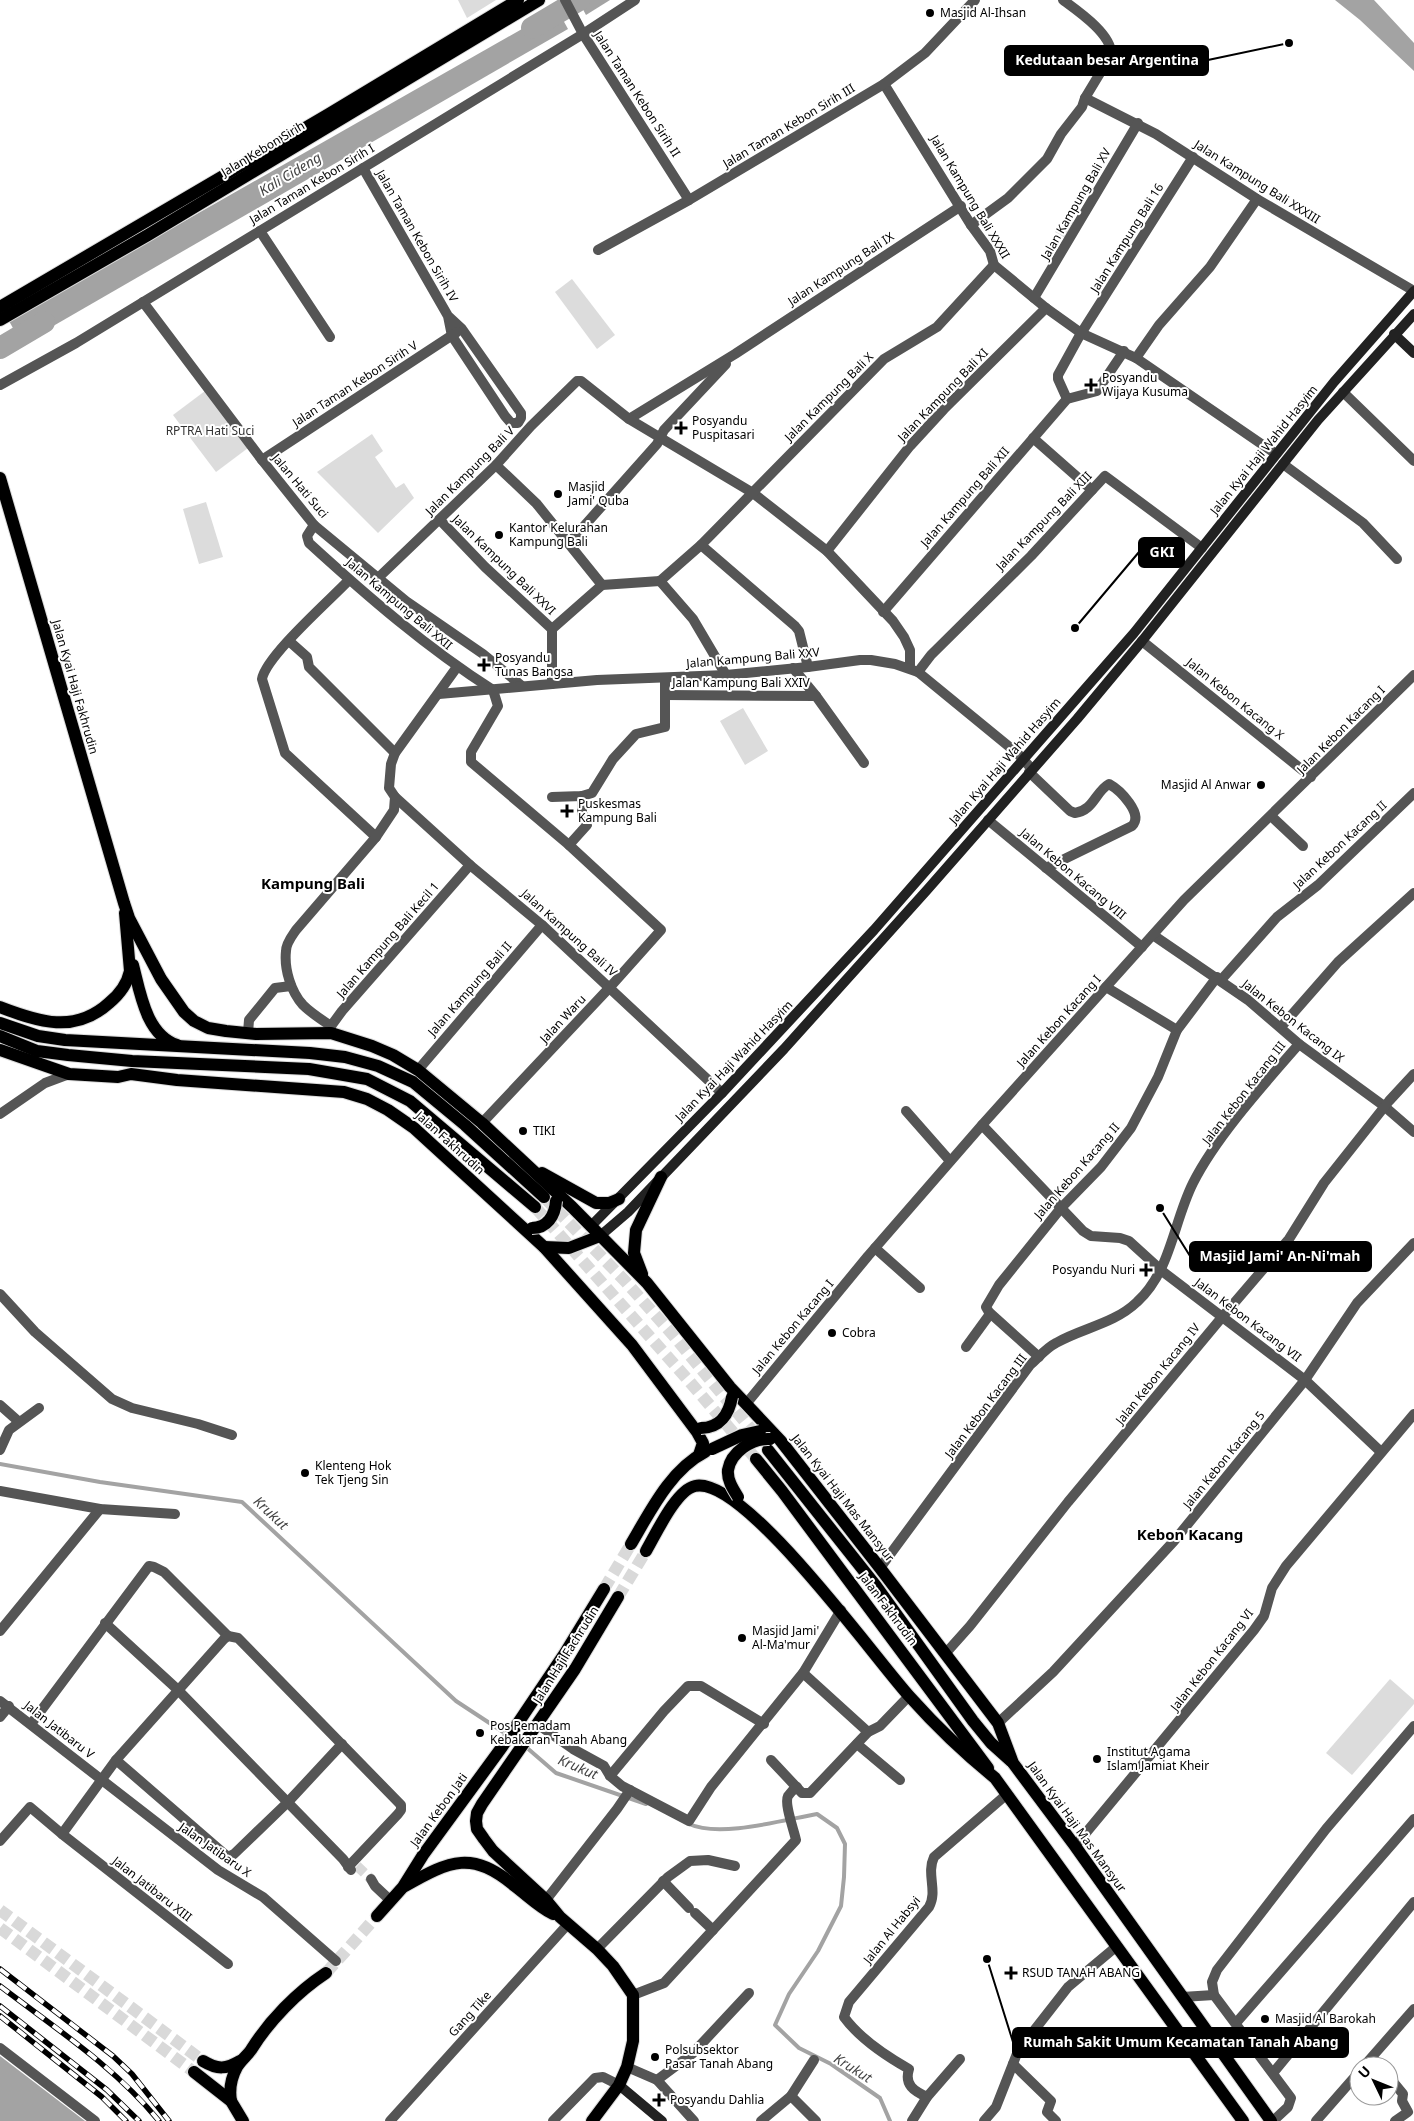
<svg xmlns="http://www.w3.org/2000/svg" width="1414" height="2121" viewBox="0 0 1414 2121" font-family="'Noto Sans',sans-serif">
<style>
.green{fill:#dcdcdc}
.water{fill:#a3a3a3}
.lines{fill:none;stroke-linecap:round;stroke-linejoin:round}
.stream{stroke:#a3a3a3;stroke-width:4}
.river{stroke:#a3a3a3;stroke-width:22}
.street-tunnel{stroke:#d9d9d9;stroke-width:10;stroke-dasharray:10 5;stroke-linecap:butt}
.primary-tunnel{stroke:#d9d9d9;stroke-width:12;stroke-dasharray:12 6;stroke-linecap:butt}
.primary-casing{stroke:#dbdbdb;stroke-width:14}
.street{stroke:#555;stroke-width:10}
.secondary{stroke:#222;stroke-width:10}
.primary{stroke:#000;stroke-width:12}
.rail-casing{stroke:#000;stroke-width:5.5}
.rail{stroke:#fff;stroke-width:4;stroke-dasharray:11;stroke-linecap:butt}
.primary-bridge-casing{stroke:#dbdbdb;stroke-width:14;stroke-linecap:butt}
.primary-bridge{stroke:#000;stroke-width:12}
.poi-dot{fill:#000;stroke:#fff;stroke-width:2}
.labels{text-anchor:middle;stroke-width:4;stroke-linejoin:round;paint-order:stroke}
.poi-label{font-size:12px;fill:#000;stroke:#fff;text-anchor:start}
.street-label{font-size:12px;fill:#000;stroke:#fff}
.park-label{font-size:12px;fill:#333;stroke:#fff}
.water-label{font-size:14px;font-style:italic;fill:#444;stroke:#fff}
.quarter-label{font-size:15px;font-weight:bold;fill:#000;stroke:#fff}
.leader{fill:none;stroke:#000;stroke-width:2}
.callout-dot{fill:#000;stroke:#fff;stroke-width:2}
.callout{fill:#000;stroke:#000;stroke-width:2}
.callout-label{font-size:14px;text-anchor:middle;font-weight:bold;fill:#fff}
</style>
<rect width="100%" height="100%" fill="#fff"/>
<g class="green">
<path d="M458 0H496L467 18Z"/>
<path d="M1065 217 1081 227 1072 242 1055 232Z"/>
<path d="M572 279 615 335 597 349 555 292Z"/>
<path d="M205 391 248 448 216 472 173 415Z"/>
<path d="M372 434 383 451 375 457 396 488 404 483 414 498 378 533 317 472Z"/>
<path d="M206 502 223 557 199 564 183 509Z"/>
<path d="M743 708 768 751 745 765 720 721Z"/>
<path d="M1390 1679 1414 1700V1704L1352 1775 1326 1753Z"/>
</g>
<g class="water">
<path d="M578 0H610L586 15Z"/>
<path d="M1335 0H1374L1414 43V71L1360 20Z"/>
<path d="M557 9 568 29 22 344 9 321Z"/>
<path d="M0 2056 85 2121H0Z"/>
</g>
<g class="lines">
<g class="stream">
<path d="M0 1464 100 1482 242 1502 456 1701 526 1747 556 1773 646 1804"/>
<path d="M689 1824C720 1838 783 1820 817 1814L837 1828 845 1844 844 1877 841 1906 818 1951 789 1994 775 2025 799 2048 831 2064 880 2098 890 2121"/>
</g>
<g class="river">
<path d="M532 28 579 0"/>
<path d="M0 348 44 322"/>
</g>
<path class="street-tunnel" d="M357 1866 371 1879"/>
<g class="primary-tunnel">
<path d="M544 1197 626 1282 673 1335 760 1440"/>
<path d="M535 1207 689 1381 756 1459"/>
<path d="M604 1589 631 1544"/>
<path d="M618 1597 646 1551"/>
<path d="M0 1910 203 2061"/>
<path d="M0 1928 194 2072"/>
<path d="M326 1973 377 1916"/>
</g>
<g class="primary-casing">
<g id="primary">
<path d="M0 307 329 114 518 0"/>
<path d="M0 320 148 235 539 0"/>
<path d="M0 478 124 903 129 918 161 979 184 1012 194 1021 208 1028 226 1031 256 1034 331 1033 372 1046 393 1055 418 1070 482 1123 572 1207 647 1283 730 1387 780 1440 880 1568 998 1723 1013 1763 1075 1846 1271 2121"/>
<path d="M133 965C140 992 146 1035 177 1045"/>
<path d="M0 1007C39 1022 75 1034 109 1003 120 994 127 985 130 971L125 913"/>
<path d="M0 1023 38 1036 65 1040 310 1053 345 1057 378 1066 413 1082 465 1125 544 1197"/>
<path d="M0 1036 37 1051 68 1055 132 1061 309 1069 367 1079 410 1101 535 1207"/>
<path d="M0 1050 69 1074 118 1077 131 1074 177 1080 344 1092 367 1099 388 1110 414 1128 544 1247 632 1345 697 1432 703 1443 699 1455"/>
<path d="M542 1173 596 1203H609L619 1199"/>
<path d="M544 1247 569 1248 600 1236"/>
<path d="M642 1274 634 1253 636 1230 661 1177"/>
<path d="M768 1450 876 1586 973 1721 991 1743 1011 1761"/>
<path d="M756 1459 782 1491 988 1768"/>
<path d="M631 1544C650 1512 670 1470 705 1452"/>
<path d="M646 1551C656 1534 676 1490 695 1486 744 1475 876 1660 910 1697 936 1726 964 1753 995 1778L1243 2121"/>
<path d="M405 1886C451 1860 472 1850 516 1887 528 1896 539 1907 553 1914"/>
<path d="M377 1916 403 1887 423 1855 502 1747 565 1653 604 1589"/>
<path d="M203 2061C218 2070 226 2069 240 2061"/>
<path d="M194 2072 231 2101 243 2121"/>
<path d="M231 2101C229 2089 231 2078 237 2067 241 2060 247 2056 251 2050 269 2021 297 1992 326 1973"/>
<path d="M592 2121 619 2085 627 2067 633 2041V1995L613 1966 597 1949 560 1917 546 1900 493 1851 484 1839 477 1829 476 1821 477 1813 482 1804 575 1669 618 1597"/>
</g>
</g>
<g class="street">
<path d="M565 0 583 34 689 200"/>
<path d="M884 84 971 225 990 251 994 265 1046 308 1081 333 1136 358 1276 454"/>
<path d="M1085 98 1156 134 1257 199 1414 291"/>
<path d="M363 168 448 316 462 329 521 413V418L518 423H511L505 416 452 336 448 316"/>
<path d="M971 225 1008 198 1047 159 1061 134 1082 107 1085 98 1111 55C1113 35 1078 11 1063 0"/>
<path d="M260 231 330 337"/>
<path d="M598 250 689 200 884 84 925 53 975 0"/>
<path d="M1034 298 1138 123"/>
<path d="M143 302 262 460 314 525 406 601 483 654 522 686"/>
<path d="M1136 358 1159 325 1210 267 1257 199"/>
<path d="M0 385 76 343 583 34 635 0"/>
<path d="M1343 392 1414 461"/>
<path d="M1067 399 1058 379V375L1080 335 1193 157"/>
<path d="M629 419 735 354 961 206"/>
<path d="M1033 438 1092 490"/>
<path d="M262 460 457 332"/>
<path d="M1283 464 1363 523 1397 559"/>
<path d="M496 465 536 503 602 585"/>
<path d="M440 520 485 567 552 629"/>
<path d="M314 525 307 536 309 543C367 596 427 648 493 690"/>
<path d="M569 543 657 444 664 430 726 364"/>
<path d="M701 545 795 626 799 631 808 667"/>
<path d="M827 551 910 446 944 409 1046 308"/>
<path d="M378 578 496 465 531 426 577 381H581L629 419 753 493 827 551 893 621 904 637 910 650V668"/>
<path d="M349 580C330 600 266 656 262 679L285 753 376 837"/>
<path d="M660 581 701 545 884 359 937 327 994 265"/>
<path d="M660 581 693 619 726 675"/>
<path d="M883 612 1067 399 1097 391 1124 351"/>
<path d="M289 641 307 657 309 667 395 753"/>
<path d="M1142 641 1311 777"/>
<path d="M793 668 816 696 864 763"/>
<path d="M918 672 931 655 1031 556 1105 476 1202 548"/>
<path d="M552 684V629L602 585 660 581"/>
<path d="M439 694 597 680 726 675 808 667 860 660H871L895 664 918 672 1018 754 1032 769"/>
<path d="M665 695 816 696"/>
<path d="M1029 772 1070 811 1075 813C1094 810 1095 792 1109 784 1120 790 1144 814 1132 826L1046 868"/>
<path d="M395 797 470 865 542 925 722 1093"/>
<path d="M552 797 582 796 592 793 613 759 636 734 665 727V678"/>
<path d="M1271 816 1303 846"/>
<path d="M988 820 1142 947"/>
<path d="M569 845 587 825 582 813V796"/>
<path d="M1153 935 1248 1000 1299 1044 1384 1106 1414 1132"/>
<path d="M1221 980 1277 917 1318 885 1414 793"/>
<path d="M1106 987 1177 1030"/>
<path d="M331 1026C322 1020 311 1013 303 1005 291 992 284 969 286 951 286 943 292 936 296 930L376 837 394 810 395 797 389 788 391 764 395 753 457 667"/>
<path d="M1281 1027 1338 962 1414 893"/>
<path d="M331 1032V1026L342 1011 470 865"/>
<path d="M248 1033 249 1020 275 988 291 986"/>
<path d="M418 1070 542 925"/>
<path d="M906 1111 950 1161"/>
<path d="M0 1114 45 1083 69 1074"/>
<path d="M482 1123 611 986 661 930 569 845 471 762V752L498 706 493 690"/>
<path d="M982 1125 1083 1231 1091 1236 1120 1238 1129 1241 1162 1271 1305 1380 1381 1452"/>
<path d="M875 1248 920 1288"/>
<path d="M0 1294 35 1332 112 1399 132 1408 198 1424 232 1435"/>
<path d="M990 1313 1039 1357"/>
<path d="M966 1347 990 1314 986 1307 999 1285 1061 1208 1101 1167 1131 1128 1158 1077 1177 1030 1217 977"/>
<path d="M746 1404 868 1256 982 1125 1184 900 1414 675"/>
<path d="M0 1405 18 1421"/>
<path d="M0 1450 9 1430 39 1408"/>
<path d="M0 1491 100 1509 175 1514"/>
<path d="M880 1568 1030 1365C1038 1358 1046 1348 1056 1343 1082 1328 1114 1324 1137 1302 1171 1271 1173 1223 1193 1183 1216 1137 1265 1083 1299 1044"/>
<path d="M105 1623 177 1689 343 1859 351 1870"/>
<path d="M0 1631 100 1509"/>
<path d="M945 1654 970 1626 1068 1502 1223 1316 1289 1239 1324 1183 1389 1101 1414 1074"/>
<path d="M803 1673 868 1732"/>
<path d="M0 1701 218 1870 263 1897 336 1961"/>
<path d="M0 1717 9 1706"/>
<path d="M998 1723 1053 1672 1174 1541 1305 1380 1357 1303 1414 1243"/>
<path d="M31 1724 149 1566 154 1567 164 1572 228 1636"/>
<path d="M537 1724 573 1749 604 1766 610 1776 622 1786 689 1821 711 1787 803 1673 841 1610"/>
<path d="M857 1744 900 1780"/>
<path d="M116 1760 228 1857 234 1854 288 1802 342 1744"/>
<path d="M771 1760 802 1793H810L868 1732 880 1726 909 1696"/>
<path d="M610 1776 664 1711 688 1686H701L764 1724"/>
<path d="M62 1834 228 1964"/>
<path d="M0 1841 30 1807 62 1834 116 1760 224 1639 228 1636 238 1638 401 1805V1810L398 1814 348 1867"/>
<path d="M1075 1846 1254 1630 1264 1616 1272 1588 1286 1566 1414 1414"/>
<path d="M371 1879 375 1886 391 1901"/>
<path d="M663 1881 689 1908"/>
<path d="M546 1900 617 1809 630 1790"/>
<path d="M695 1913 713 1930"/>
<path d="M597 1949 668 1877 690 1861 708 1860 735 1866"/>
<path d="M633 1995 664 1983 796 1840C794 1830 784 1804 788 1796 790 1793 794 1789 797 1787"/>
<path d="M1182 1997 1214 1995"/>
<path d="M1236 2023 1414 1819"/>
<path d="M0 2048 95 2121"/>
<path d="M1013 2064 1051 2101 1047 2112 1056 2121"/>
<path d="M1364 2066 1414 2009"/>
<path d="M627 2067 657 2080 694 2121"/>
<path d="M1273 2073 1414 1902"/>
<path d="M1389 2077 1403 2094 1402 2101 1408 2112 1395 2121"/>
<path d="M657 2080 692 2054 749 1993"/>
<path d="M791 2096 816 2121"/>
<path d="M927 2097C914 2091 904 2085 909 2069 886 2056 860 2039 844 2017L849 2002 929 1907C938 1891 926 1874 934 1857L1006 1795"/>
<path d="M390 2121 568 1924"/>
<path d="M553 2121 595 2078 603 2077 619 2085"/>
<path d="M761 2121 791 2096 814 2060"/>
<path d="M912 2121 927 2097 960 2059"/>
<path d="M984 2121 996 2107 1018 2051 1068 1987 1117 1946"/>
<path d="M1273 2121 1288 2107 1291 2098 1214 1995 1212 1982 1217 1970 1326 1829 1414 1726"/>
<path d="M1316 2121 1359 2072"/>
</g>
<g class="secondary">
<path d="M1394 334 1414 353"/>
<path d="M591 1226 722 1093 874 930 1134 633 1334 382 1414 291"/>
<path d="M600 1236 628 1212 784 1049 927 890 1077 719 1142 641 1318 420 1414 314"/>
<path d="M619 2085 662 2121"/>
</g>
<use href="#primary" class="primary"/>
<g class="rail-casing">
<g id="rail">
<path d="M0 1969 113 2056 132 2074 169 2121"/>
<path d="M0 1986C55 2028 115 2067 159 2121"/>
<path d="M0 2006 107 2090 139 2121"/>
<path d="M0 2016 102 2097 126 2121"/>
</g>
</g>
<use href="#rail" class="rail"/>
<g class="primary-bridge-casing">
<g id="primary-bridge">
<path d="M532 1228C547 1228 555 1216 556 1201"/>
<path d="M701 1428C720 1428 729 1414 732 1397"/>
<path d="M712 1449 742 1435 760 1431"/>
<path d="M738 1497C733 1489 727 1480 728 1470 731 1452 752 1438 770 1439"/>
</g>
</g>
<use href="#primary-bridge" class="primary-bridge"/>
</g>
<g class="poi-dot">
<circle cx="930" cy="13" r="5"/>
<path d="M1088.5 377.5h5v5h5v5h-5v5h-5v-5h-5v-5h5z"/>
<path d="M678.5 420.5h5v5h5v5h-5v5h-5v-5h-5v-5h5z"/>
<circle cx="558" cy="494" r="5"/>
<circle cx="499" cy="535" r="5"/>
<path d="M481.5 657.5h5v5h5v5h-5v5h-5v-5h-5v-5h5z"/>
<circle cx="1261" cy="785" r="5"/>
<path d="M564.5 803.5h5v5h5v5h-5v5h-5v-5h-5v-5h5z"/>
<circle cx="523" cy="1131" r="5"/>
<path d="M1143.5 1262.5h5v5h5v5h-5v5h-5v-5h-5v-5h5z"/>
<circle cx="832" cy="1333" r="5"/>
<circle cx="305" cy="1473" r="5"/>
<circle cx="742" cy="1638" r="5"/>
<circle cx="480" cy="1733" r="5"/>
<circle cx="1097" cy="1759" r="5"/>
<path d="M1008.5 1965.5h5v5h5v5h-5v5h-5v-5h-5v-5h5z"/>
<circle cx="1265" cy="2019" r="5"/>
<circle cx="655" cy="2057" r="5"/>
<path d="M656.5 2092.5h5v5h5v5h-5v5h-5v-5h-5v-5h5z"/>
</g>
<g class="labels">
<g class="poi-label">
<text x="940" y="17">Masjid Al-Ihsan</text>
<text x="1102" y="382">Posyandu<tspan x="1102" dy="14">Wijaya Kusuma</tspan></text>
<text x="692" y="425">Posyandu<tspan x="692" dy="14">Puspitasari</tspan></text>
<text x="568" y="491">Masjid<tspan x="568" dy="14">Jami' Quba</tspan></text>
<text x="509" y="532">Kantor Kelurahan<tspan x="509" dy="14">Kampung Bali</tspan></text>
<text x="495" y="662">Posyandu<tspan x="495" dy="14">Tunas Bangsa</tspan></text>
<text x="1251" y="789" text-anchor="end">Masjid Al Anwar</text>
<text x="578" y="808">Puskesmas<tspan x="578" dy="14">Kampung Bali</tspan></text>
<text x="533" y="1135">TIKI</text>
<text x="1135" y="1274" text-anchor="end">Posyandu Nuri</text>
<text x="842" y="1337">Cobra</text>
<text x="315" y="1470">Klenteng Hok<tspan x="315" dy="14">Tek Tjeng Sin</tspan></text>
<text x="752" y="1635">Masjid Jami'<tspan x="752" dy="14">Al-Ma'mur</tspan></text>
<text x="490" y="1730">Pos Pemadam<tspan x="490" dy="14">Kebakaran Tanah Abang</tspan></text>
<text x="1107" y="1756">Institut Agama<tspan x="1107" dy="14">Islam Jamiat Kheir</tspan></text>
<text x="1022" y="1977">RSUD TANAH ABANG</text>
<text x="1275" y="2023">Masjid Al Barokah</text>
<text x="665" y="2054">Polsubsektor<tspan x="665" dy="14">Pasar Tanah Abang</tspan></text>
<text x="670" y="2104">Posyandu Dahlia</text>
</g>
<g class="street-label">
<text transform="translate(637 94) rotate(57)" y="4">Jalan Taman Kebon Sirih II</text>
<text transform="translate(789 126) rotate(-31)" y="4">Jalan Taman Kebon Sirih III</text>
<text transform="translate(263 149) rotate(-31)" y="4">Jalan Kebon Sirih</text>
<text transform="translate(1257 182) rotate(32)" y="4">Jalan Kampung Bali XXXIII</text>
<text transform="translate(312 184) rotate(-31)" y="4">Jalan Taman Kebon Sirih I</text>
<text transform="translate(970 197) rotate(59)" y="4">Jalan Kampung Bali XXXII</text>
<text transform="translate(1076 204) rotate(-60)" y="4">Jalan Kampung Bali XV</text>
<text transform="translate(417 236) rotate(60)" y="4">Jalan Taman Kebon Sirih IV</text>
<text transform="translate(1127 238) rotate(-58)" y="4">Jalan Kampung Bali 16</text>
<text transform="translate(841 269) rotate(-33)" y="4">Jalan Kampung Bali IX</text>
<text transform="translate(355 384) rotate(-33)" y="4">Jalan Taman Kebon Sirih V</text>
<text transform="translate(943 395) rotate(-46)" y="4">Jalan Kampung Bali XI</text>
<text transform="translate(829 397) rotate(-45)" y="4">Jalan Kampung Bali X</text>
<text transform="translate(1264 450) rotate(-51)" y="4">Jalan Kyai Haji Wahid Hasyim</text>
<text transform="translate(470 471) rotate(-45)" y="4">Jalan Kampung Bali V</text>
<text transform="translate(300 486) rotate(50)" y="4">Jalan Hati Suci</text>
<text transform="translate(965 497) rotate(-49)" y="4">Jalan Kampung Bali XII</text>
<text transform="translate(1044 521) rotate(-46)" y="4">Jalan Kampung Bali XIII</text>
<text transform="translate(504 565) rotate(44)" y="4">Jalan Kampung Bali XXVI</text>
<text transform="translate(399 604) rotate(40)" y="4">Jalan Kampung Bali XXII</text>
<text transform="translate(753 658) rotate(-5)" y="4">Jalan Kampung Bali XXV</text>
<text x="741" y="687">Jalan Kampung Bali XXIV</text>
<text transform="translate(75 687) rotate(74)" y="4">Jalan Kyai Haji Fakhrudin</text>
<text transform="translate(1235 699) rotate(39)" y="4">Jalan Kebon Kacang X</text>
<text transform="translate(1341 730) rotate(-45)" y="4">Jalan Kebon Kacang I</text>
<text transform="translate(1005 761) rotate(-49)" y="4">Jalan Kyai Haji Wahid Hasyim</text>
<text transform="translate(1340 845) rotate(-43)" y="4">Jalan Kebon Kacang II</text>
<text transform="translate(1073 874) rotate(40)" y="4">Jalan Kebon Kacang VIII</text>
<text transform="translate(569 933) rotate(42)" y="4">Jalan Kampung Bali IV</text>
<text transform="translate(388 940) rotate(-49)" y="4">Jalan Kampung Bali Kecil 1</text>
<text transform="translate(470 989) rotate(-49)" y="4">Jalan Kampung Bali II</text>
<text transform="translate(563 1019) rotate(-47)" y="4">Jalan Waru</text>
<text transform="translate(1059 1021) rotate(-48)" y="4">Jalan Kebon Kacang I</text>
<text transform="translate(1293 1021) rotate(38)" y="4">Jalan Kebon Kacang IX</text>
<text transform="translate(734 1061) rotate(-46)" y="4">Jalan Kyai Haji Wahid Hasyim</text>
<text transform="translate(1244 1093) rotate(-52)" y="4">Jalan Kebon Kacang III</text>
<text transform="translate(450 1143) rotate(42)" y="4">Jalan Fakhrudin</text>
<text transform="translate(1077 1171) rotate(-49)" y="4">Jalan Kebon Kacang II</text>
<text transform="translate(1248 1320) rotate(37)" y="4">Jalan Kebon Kacang VII</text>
<text transform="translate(793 1327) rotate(-50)" y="4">Jalan Kebon Kacang I</text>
<text transform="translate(1158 1374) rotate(-51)" y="4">Jalan Kebon Kacang IV</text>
<text transform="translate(986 1406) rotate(-53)" y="4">Jalan Kebon Kacang III</text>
<text transform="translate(1224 1460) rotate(-51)" y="4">Jalan Kebon Kacang 5</text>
<text transform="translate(843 1498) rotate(52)" y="4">Jalan Kyai Haji Mas Mansyur</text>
<text transform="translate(888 1609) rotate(53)" y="4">Jalan Fakhrudin</text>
<text transform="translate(566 1655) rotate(-58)" y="4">Jalan Haji Fachrudin</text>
<text transform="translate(1212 1660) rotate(-52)" y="4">Jalan Kebon Kacang VI</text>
<text transform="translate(59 1730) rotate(38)" y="4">Jalan Jatibaru V</text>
<text transform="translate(439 1810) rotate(-54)" y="4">Jalan Kebon Jati</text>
<text transform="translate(1077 1827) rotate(54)" y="4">Jalan Kyai Haji Mas Mansyur</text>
<text transform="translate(215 1850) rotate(35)" y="4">Jalan Jatibaru X</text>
<text transform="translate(152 1889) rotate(38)" y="4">Jalan Jatibaru XIII</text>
<text transform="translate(892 1930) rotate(-51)" y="4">Jalan Al Habsyi</text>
<text transform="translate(470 2014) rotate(-48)" y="4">Gang Tike</text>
</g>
<g class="park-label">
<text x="210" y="435">RPTRA Hati Suci</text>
</g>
<g class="water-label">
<text transform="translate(290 174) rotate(-31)" y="5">Kali Cideng</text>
<text transform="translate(271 1513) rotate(43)" y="5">Krukut</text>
<text transform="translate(578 1767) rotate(23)" y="5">Krukut</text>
<text transform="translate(853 2068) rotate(32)" y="5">Krukut</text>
</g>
<g class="quarter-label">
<text x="313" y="889">Kampung Bali</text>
<text x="1190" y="1540">Kebon Kacang</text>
</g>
</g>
<path class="leader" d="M1289 43L1208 60M1075 628L1139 552M1160 1208L1190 1256M987 1959L1013 2042"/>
<g class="callout-dot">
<circle cx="1289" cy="43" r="5"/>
<circle cx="1075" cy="628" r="5"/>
<circle cx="1160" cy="1208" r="5"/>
<circle cx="987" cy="1959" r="5"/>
</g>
<g class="callout">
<rect x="1005" y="46" width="203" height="29" rx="5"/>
<rect x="1139" y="538" width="45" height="29" rx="5"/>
<rect x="1190" y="1242" width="181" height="29" rx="5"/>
<rect x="1013" y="2028" width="335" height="29" rx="5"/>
</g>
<g class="callout-label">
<text x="1107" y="65">Kedutaan besar Argentina</text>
<text x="1162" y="557">GKI</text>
<text x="1280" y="1261">Masjid Jami' An-Ni'mah</text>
<text x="1181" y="2047">Rumah Sakit Umum Kecamatan Tanah Abang</text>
</g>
<g transform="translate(1374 2081) rotate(313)"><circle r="24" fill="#ffffff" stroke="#999999"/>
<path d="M0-4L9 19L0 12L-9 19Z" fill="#000000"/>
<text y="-8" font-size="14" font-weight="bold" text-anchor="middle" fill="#000000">U</text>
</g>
</svg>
